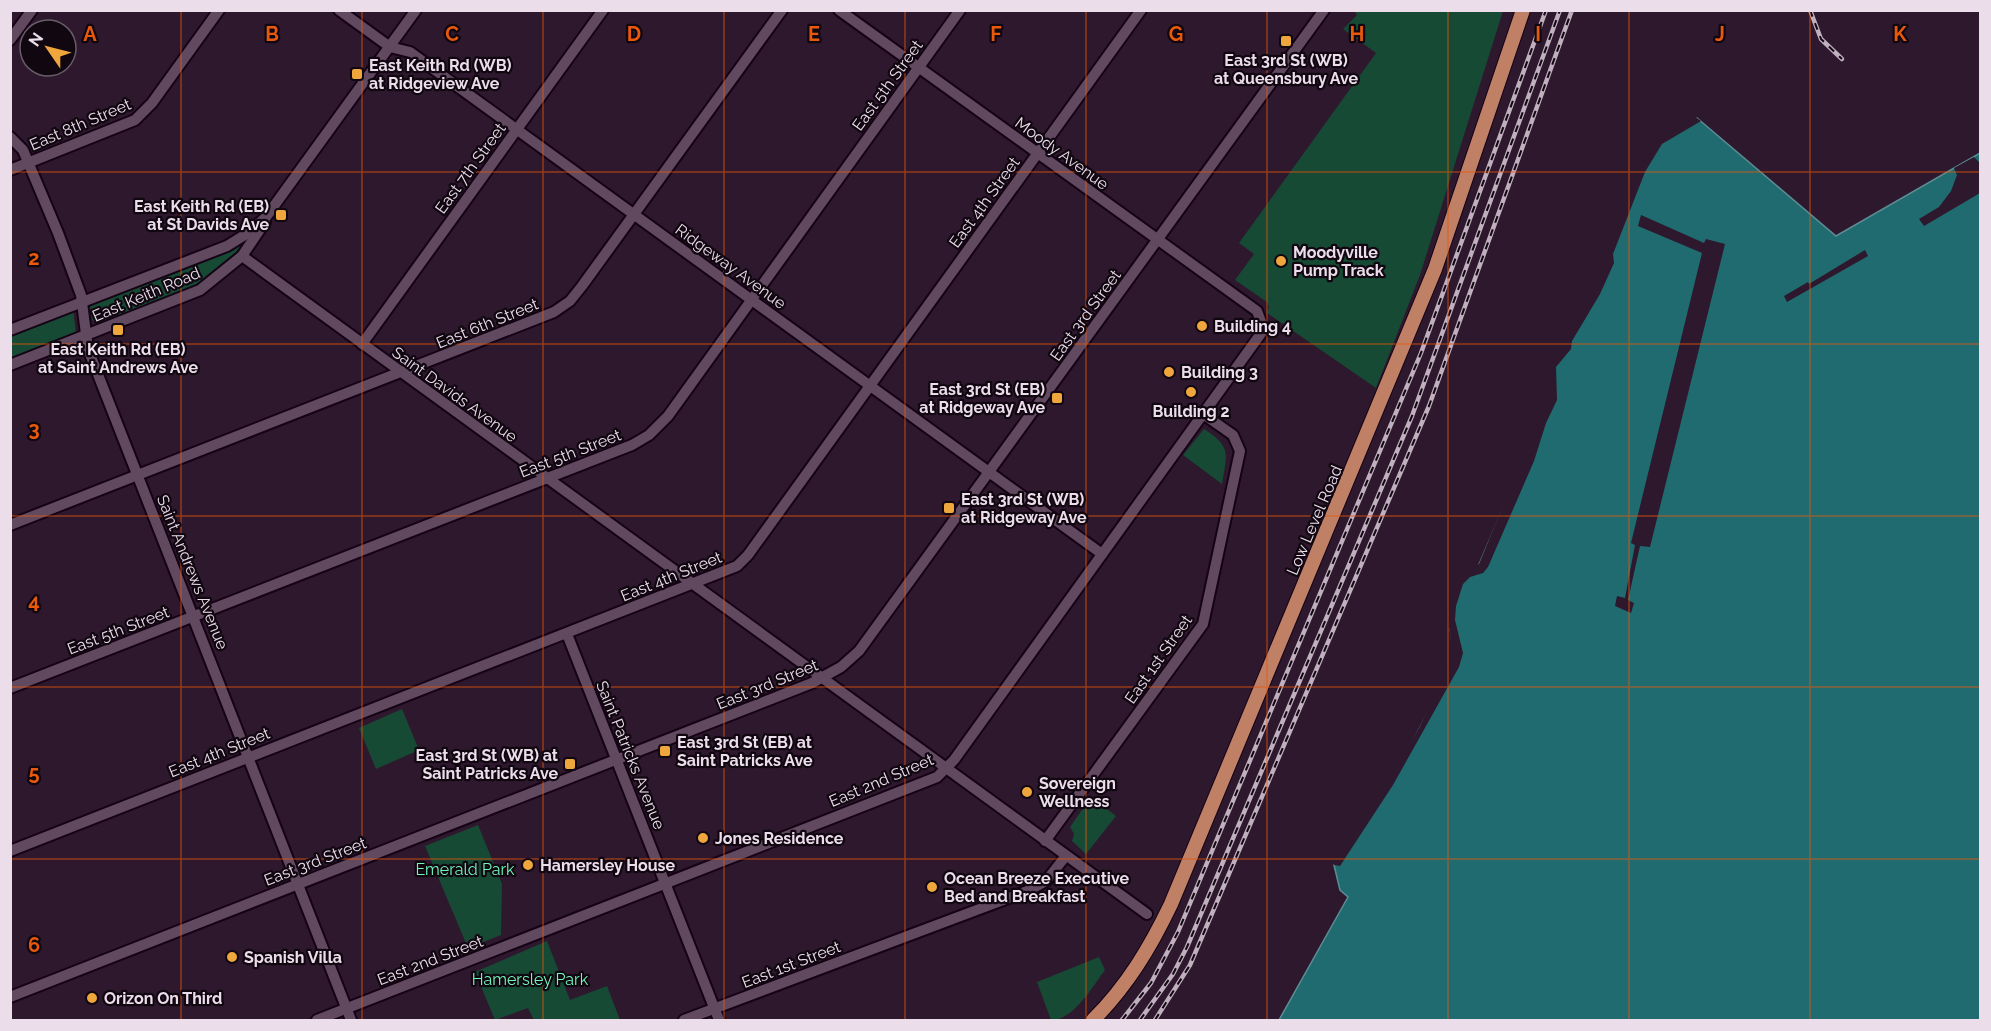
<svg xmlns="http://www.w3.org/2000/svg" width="1991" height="1031" viewBox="0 0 1991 1031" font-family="Raleway,sans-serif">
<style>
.green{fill:#164a34}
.water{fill:#1f6b6f;stroke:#5c8d94;stroke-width:1.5}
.pier{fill:#2e182d}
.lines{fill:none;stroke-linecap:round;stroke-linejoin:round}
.minor-casing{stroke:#150315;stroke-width:14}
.major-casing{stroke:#150315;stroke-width:16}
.minor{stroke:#614960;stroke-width:10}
.major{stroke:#bf8066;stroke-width:14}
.rail-casing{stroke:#c0afbf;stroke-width:4.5}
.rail{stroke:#100710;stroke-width:2;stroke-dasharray:7;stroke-linecap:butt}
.grid{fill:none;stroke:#e8590c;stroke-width:1.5;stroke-opacity:0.55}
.poi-dot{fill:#efa73d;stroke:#100710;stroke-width:2}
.labels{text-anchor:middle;stroke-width:4.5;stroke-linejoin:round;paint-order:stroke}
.poi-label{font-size:16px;font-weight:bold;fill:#ecddeb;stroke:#100710;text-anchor:start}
.street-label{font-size:16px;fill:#ecddeb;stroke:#100710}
.park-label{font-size:16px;fill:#70f9bb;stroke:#100710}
.grid-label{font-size:20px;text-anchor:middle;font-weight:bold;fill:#e8590c;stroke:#100710;stroke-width:4.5;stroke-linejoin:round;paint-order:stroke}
</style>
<rect width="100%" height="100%" fill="#2e182d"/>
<g class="green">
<path d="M1354 11H1503L1420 275 1376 388 1267 313 1269 307 1267 302 1235 280 1254 254 1239 243 1376 53 1343 29 1357 15Z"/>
<path d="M258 227 234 259 200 285 100 326 92 320 90 307 93 302Z"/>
<path d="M73 309 76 334 11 362V334Z"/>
<path d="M1204 429C1232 447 1227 454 1222 484L1183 455Z"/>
<path d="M402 709 419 750 376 769 359 728Z"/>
<path d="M1091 797 1116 816 1086 854 1072 841 1074 834 1070 827Z"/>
<path d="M478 825 502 884 501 935 468 948 425 846Z"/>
<path d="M547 941 570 1000 607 986 620 1020H534L528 1008 495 1020 475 972Z"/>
<path d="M1099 957 1105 970C1093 986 1073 1021 1051 1020L1037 982Z"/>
</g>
<path class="water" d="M1697 118 1836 236 1980 153V1020H1279L1348 897 1340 890 1334 865 1363 817 1400 765 1454 663 1449 617 1460 578 1477 569 1553 393 1551 373 1610 256 1629 200 1658 146Z"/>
<g class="pier">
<path d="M1694 116 1701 121 1662 144 1645 172 1613 254 1614 263 1600 294 1572 341 1571 349 1556 367 1557 400 1546 423 1534 461 1488 567 1483 573 1470 577 1463 584 1456 606 1455 620 1463 653 1459 667 1393 785 1340 866 1334 865 1333 861 1360 816 1398 764 1419 728 1451 662 1450 631 1446 617 1457 577 1479 564 1550 392V368L1607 255 1639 170 1658 141Z"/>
<path d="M1974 157 1980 163V193L1924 226 1919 219 1939 207 1951 191 1957 175 1954 168Z"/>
<path d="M1641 215 1704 243 1706 239 1725 244 1650 547 1640 546 1628 600 1634 603 1631 613 1615 606 1617 596 1625 598 1635 545 1631 543 1702 253 1638 226Z"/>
<path d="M1865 250 1868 256 1787 302 1784 296 1808 282 1809 284Z"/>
</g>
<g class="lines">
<g class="minor-casing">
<g id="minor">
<path d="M339 10 390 47 410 52 1102 554"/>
<path d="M10 40 32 10"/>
<path d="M10 137 23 150 58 233 81 295 88 349 351 1020"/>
<path d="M10 170 135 120 152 103 219 10"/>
<path d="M242 256 1147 914"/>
<path d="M10 330 227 246 248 233 266 217 416 10"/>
<path d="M362 344 603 10"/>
<path d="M10 365 200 290 242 256 265 222"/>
<path d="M10 525 554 312 570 301 582 286 782 10"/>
<path d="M567 634 719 1020"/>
<path d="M10 688 632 445 649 435 668 416 960 10"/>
<path d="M1045 841 1203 624 1240 451 1233 435 1203 414"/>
<path d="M10 851 737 566 748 555 1141 10"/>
<path d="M10 997 812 683 841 667 859 651 1324 10"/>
<path d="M317 1020 937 777 954 760 1262 332 1263 327 1257 311 839 10"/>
<path d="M684 1020 1030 890 1046 881 1065 857"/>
</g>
</g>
<g class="major-casing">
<path id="major" d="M1093 1020C1127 986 1150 948 1171 904L1435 269 1523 10"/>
</g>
<use href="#minor" class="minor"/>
<use href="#major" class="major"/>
<g class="rail-casing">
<g id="rail">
<path d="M1810 10 1821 39 1842 59"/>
<path d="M1122 1020 1151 983 1178 932 1421 353 1546 10"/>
<path d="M1140 1020 1173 974 1187 947 1412 416 1560 10"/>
<path d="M1155 1020 1190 965 1429 406 1572 10"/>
</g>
</g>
<use href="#rail" class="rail"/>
</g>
<path class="grid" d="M181 10V1020M362 10V1020M543 10V1020M724 10V1020M905 10V1020M1086 10V1020M1267 10V1020M1448 10V1020M1629 10V1020M1810 10V1020M10 172H1980M10 344H1980M10 516H1980M10 687H1980M10 859H1980"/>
<g class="poi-dot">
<rect x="1280" y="35" width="12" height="12" rx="3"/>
<rect x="351" y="68" width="12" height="12" rx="3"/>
<rect x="275" y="209" width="12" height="12" rx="3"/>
<circle cx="1281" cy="261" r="6"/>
<circle cx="1202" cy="326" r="6"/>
<rect x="112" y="324" width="12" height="12" rx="3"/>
<circle cx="1169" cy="372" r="6"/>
<circle cx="1191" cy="392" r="6"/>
<rect x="1051" y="392" width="12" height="12" rx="3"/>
<rect x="943" y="502" width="12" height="12" rx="3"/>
<rect x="659" y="745" width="12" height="12" rx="3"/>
<rect x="564" y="758" width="12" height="12" rx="3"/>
<circle cx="1027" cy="792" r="6"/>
<circle cx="703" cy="838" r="6"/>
<circle cx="528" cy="865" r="6"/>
<circle cx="932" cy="887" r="6"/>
<circle cx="232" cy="957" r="6"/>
<circle cx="92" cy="998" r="6"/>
</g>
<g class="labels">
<g class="poi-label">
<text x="1286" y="66" text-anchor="middle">East 3rd St (WB)<tspan x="1286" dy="18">at Queensbury Ave</tspan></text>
<text x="369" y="71">East Keith Rd (WB)<tspan x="369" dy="18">at Ridgeview Ave</tspan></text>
<text x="269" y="212" text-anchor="end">East Keith Rd (EB)<tspan x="269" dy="18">at St Davids Ave</tspan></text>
<text x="1293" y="258">Moodyville<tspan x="1293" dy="18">Pump Track</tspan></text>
<text x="1214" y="332">Building 4</text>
<text x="118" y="355" text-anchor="middle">East Keith Rd (EB)<tspan x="118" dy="18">at Saint Andrews Ave</tspan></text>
<text x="1181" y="378">Building 3</text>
<text x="1045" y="395" text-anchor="end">East 3rd St (EB)<tspan x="1045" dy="18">at Ridgeway Ave</tspan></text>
<text x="1191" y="417" text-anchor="middle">Building 2</text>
<text x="961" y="505">East 3rd St (WB)<tspan x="961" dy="18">at Ridgeway Ave</tspan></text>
<text x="677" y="748">East 3rd St (EB) at<tspan x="677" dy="18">Saint Patricks Ave</tspan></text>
<text x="558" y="761" text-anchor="end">East 3rd St (WB) at<tspan x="558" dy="18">Saint Patricks Ave</tspan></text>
<text x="1039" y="789">Sovereign<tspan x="1039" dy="18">Wellness</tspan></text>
<text x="715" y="844">Jones Residence</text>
<text x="540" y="871">Hamersley House</text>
<text x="944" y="884">Ocean Breeze Executive<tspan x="944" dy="18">Bed and Breakfast</tspan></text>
<text x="244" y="963">Spanish Villa</text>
<text x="104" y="1004">Orizon On Third</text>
</g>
<g class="street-label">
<text transform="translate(887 85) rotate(-54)" y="6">East 5th Street</text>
<text transform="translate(80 124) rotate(-23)" y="6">East 8th Street</text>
<text transform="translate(1062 153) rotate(36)" y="6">Moody Avenue</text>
<text transform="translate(470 168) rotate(-54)" y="6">East 7th Street</text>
<text transform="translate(984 202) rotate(-54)" y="6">East 4th Street</text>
<text transform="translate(731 266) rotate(36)" y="6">Ridgeway Avenue</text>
<text transform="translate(146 294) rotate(-23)" y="6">East Keith Road</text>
<text transform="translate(1085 315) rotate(-54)" y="6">East 3rd Street</text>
<text transform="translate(487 323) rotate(-22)" y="6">East 6th Street</text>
<text transform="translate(455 394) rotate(36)" y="6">Saint Davids Avenue</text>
<text transform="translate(570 453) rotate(-21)" y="6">East 5th Street</text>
<text transform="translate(1314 520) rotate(-67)" y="6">Low Level Road</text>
<text transform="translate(193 572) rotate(68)" y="6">Saint Andrews Avenue</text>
<text transform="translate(671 576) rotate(-22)" y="6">East 4th Street</text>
<text transform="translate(118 630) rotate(-21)" y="6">East 5th Street</text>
<text transform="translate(1158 659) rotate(-55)" y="6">East 1st Street</text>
<text transform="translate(767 684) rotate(-22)" y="6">East 3rd Street</text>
<text transform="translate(219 752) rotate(-22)" y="6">East 4th Street</text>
<text transform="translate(631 755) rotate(68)" y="6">Saint Patricks Avenue</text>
<text transform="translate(881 780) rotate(-23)" y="6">East 2nd Street</text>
<text transform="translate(315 861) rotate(-21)" y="6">East 3rd Street</text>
<text transform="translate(430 960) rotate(-21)" y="6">East 2nd Street</text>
<text transform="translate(791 964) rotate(-21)" y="6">East 1st Street</text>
</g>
<g class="park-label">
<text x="465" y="875">Emerald Park</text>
<text x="530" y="985">Hamersley Park</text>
</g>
</g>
<g class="grid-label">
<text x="90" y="41">A</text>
<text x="272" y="41">B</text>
<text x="452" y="41">C</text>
<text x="634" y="41">D</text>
<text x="814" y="41">E</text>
<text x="996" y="41">F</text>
<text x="1176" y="41">G</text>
<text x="1357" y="41">H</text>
<text x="1538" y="41">I</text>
<text x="1720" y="41">J</text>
<text x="1900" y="41">K</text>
<text x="34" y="265">2</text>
<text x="34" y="436">3</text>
<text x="34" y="608">4</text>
<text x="34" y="780">5</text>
<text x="34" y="952">6</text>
</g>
<rect width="1991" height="1031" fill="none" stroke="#ecddeb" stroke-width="24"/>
<g transform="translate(48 48) rotate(305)"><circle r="28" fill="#100710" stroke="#685d68" stroke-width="1.5"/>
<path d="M0-4.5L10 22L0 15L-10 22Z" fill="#efa73d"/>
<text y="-9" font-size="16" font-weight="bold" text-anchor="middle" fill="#ecddeb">N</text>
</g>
</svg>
